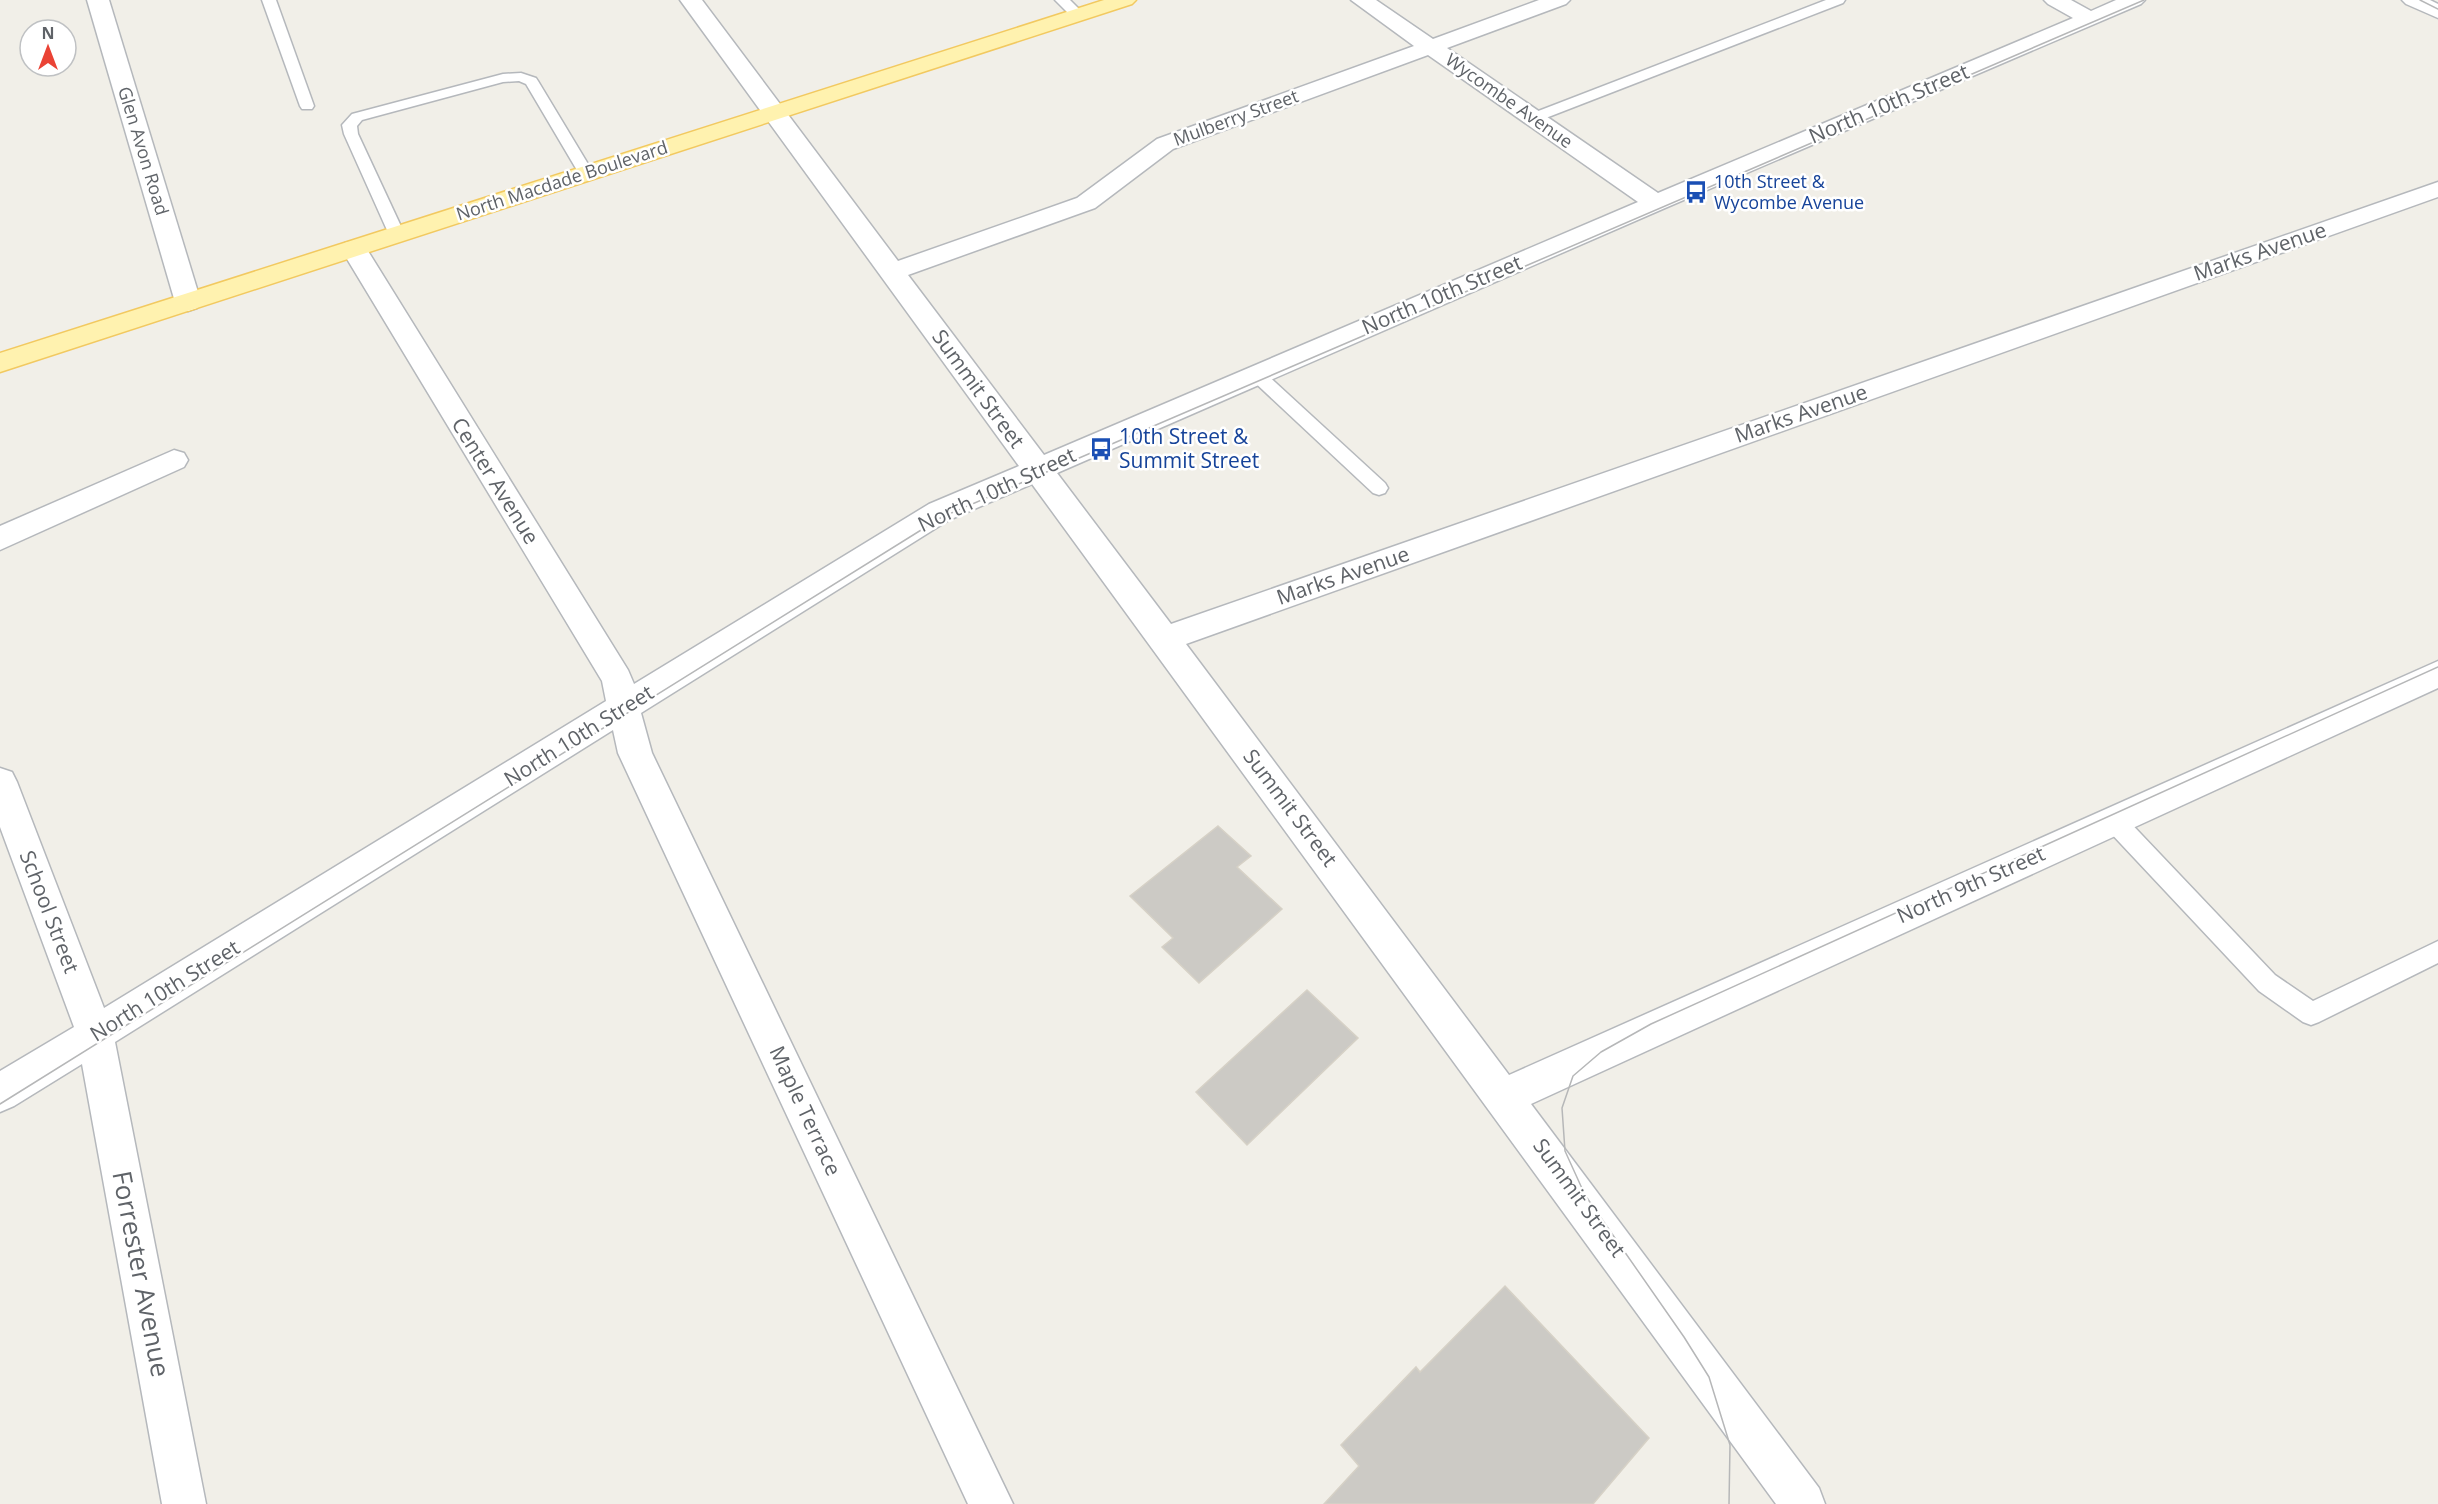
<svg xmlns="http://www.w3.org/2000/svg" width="2438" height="1504" viewBox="0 0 2438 1504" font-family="'Open Sans',sans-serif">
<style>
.building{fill:#cccac5;stroke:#d6d1c6;stroke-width:1.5}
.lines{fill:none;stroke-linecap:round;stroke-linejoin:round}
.lane-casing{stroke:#b5b8bc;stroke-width:3}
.street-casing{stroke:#b5b8bc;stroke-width:3}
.primary-casing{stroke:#f2c960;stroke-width:3}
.lane{fill:#fff;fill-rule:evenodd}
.street{fill:#fff;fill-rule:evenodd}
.primary{fill:#fff2af;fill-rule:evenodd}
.tram{stroke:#b6b7b8;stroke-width:1.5}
.labels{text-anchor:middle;stroke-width:5;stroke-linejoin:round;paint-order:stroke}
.far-street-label{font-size:18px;fill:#5f6368;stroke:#fff}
.far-transit-label{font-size:18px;fill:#164399;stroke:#fff;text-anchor:start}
.street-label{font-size:21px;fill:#5f6368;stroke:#fff}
.transit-label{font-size:21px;fill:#164399;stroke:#fff;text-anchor:start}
.near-street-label{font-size:26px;fill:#5f6368;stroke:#fff}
</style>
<rect width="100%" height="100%" fill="#f1efe8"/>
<g class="building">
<path d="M1218 826 1251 856 1237 867 1282 909 1199 983 1162 947 1173 938 1130 896Z"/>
<path d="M1307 990 1358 1038 1247 1145 1196 1092Z"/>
<path d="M1505 1286 1649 1438 1593 1504H1324L1359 1466 1341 1445 1416 1367 1420 1372Z"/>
</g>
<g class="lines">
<g class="lane-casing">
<g id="lane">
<path d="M262 0H276L314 106 312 109H302L300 106Z"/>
<path d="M1055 0H1070L1085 15 1078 19 1073 18Z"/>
<path d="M1826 0H1845L1843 3 1538 121 1533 122 1526 118 1528 115Z"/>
<path d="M521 73 536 78 538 81 594 174 591 177H581L526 84 519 81 503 82 362 120 357 126 358 134 405 235 397 240 391 239 344 134 342 125 352 114 503 74Z"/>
<path d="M1257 369 1263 371 1385 483 1388 488 1385 493 1379 495 1373 493 1251 379 1248 375 1251 371Z"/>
<path d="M2114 812 2122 814 2275 975 2313 1001 2438 941V963L2319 1022 2311 1025 2303 1022 2259 991 2106 828 2103 821 2106 814Z"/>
</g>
</g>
<g class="street-casing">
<g id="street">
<path d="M87 0H109L201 302 197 308 188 311 179 308 175 302Z"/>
<path d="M680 0H702L898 261 1077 198 1157 139 1414 46 1351 0H1376L1433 39 1539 0H1570L1566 4 1447 48 1658 193 2073 18 2048 4 2044 0H2071L2091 11 2116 0H2145L2141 4 1665 208 1057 473 1171 624 2438 182V197L1186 644 1509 1075 2438 661V688L1531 1104 1819 1488 1825 1504H1776L1032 484 949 520 641 713 652 753 1013 1504H968L618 753 613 730 115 1042 206 1504H162L82 1064 14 1106 0 1112V1071L74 1027 0 827V768L12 772 17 782 104 1008 606 701 602 681 341 249 345 243 354 241 363 243 628 670 634 684 929 504 1019 466ZM1428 55 1638 202 1044 455 908 275 1095 208 1173 149Z"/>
<path d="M2402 0H2430L2438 4V18L2406 4Z"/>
<path d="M174 450 184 453 188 460 184 467 0 550V526Z"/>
</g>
</g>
<g class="primary-casing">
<path id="primary" d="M1104 0H1136L1132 4 0 372V353Z"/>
</g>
<use href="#lane" class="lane"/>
<use href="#street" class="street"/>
<use href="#primary" class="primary"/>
<g class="tram">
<path d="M2420 0 2438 9"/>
<path d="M0 1104 942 517 2144 0"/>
<path d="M1729 1504 1730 1445 1709 1377 1684 1337 1585 1195 1565 1151 1562 1108 1573 1076 1601 1052 1651 1024 2438 667"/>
</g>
</g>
<defs>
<g id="bus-bare" transform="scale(1.8)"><path d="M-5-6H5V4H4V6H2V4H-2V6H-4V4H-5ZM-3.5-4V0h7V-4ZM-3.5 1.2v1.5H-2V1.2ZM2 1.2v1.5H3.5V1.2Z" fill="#1a4fb4" stroke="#fff" stroke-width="2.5" paint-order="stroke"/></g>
</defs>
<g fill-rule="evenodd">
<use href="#bus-bare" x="1696" y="192"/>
<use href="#bus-bare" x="1101" y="449"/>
</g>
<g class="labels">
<g class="far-street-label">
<text transform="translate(1509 101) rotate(35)" y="6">Wycombe Avenue</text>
<text transform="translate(1236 118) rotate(-20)" y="6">Mulberry Street</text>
<text transform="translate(143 151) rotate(73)" y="6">Glen Avon Road</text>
<text transform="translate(562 181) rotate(-18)" y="6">North Macdade Boulevard</text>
</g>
<g class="far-transit-label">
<text x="1714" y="188">10th Street &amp;<tspan x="1714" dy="21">Wycombe Avenue</tspan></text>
</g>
<g class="street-label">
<text transform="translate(1889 104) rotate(-23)" y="7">North 10th Street</text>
<text transform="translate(2260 252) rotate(-19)" y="7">Marks Avenue</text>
<text transform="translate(1442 295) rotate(-23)" y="7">North 10th Street</text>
<text transform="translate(978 389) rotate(54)" y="7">Summit Street</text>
<text transform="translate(1801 414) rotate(-19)" y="7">Marks Avenue</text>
<text transform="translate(495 481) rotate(58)" y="7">Center Avenue</text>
<text transform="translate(997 490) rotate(-25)" y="7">North 10th Street</text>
<text transform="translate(1343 576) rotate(-19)" y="7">Marks Avenue</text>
<text transform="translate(579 736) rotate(-32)" y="7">North 10th Street</text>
<text transform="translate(1290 808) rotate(53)" y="7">Summit Street</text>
<text transform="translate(1971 885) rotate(-24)" y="7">North 9th Street</text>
<text transform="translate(49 912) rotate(69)" y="7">School Street</text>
<text transform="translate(165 991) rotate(-32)" y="7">North 10th Street</text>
<text transform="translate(805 1111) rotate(65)" y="7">Maple Terrace</text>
<text transform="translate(1579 1198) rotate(54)" y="7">Summit Street</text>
</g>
<g class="transit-label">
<text x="1119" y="444">10th Street &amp;<tspan x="1119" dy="24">Summit Street</tspan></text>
</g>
<g class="near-street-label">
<text transform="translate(141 1274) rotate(79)" y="9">Forrester Avenue</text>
</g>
</g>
<g transform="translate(48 48)"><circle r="28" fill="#ffffff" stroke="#bfc1c3" stroke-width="1.5"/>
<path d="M0-4.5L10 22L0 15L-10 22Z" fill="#ea4335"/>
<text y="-9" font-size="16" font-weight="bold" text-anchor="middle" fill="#5f6368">N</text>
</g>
</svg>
